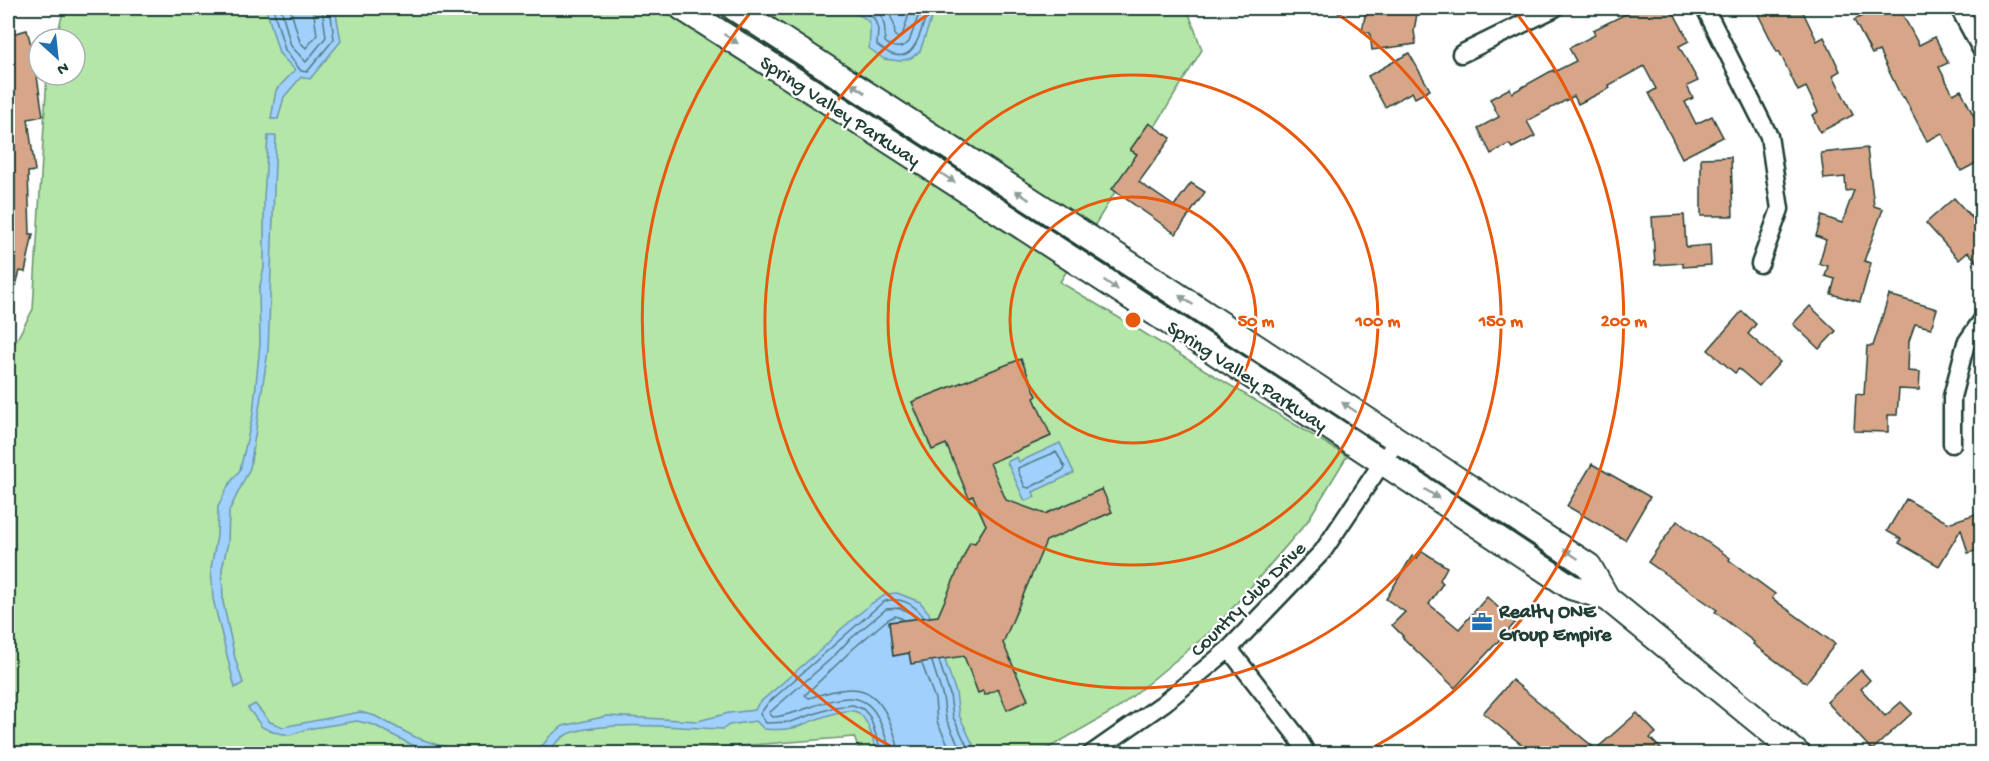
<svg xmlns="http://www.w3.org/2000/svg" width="1989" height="761" viewBox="0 0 1989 761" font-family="'Gochi Hand',sans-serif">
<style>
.green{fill:#b3e6a7;stroke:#69926e;stroke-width:1.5}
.water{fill:#9fd1fc;stroke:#6c96ac;stroke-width:1.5}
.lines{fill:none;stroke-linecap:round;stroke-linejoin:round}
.shore{stroke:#527884;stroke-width:1.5}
.building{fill:#d7a689;stroke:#1f3d34;stroke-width:1.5}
.street-casing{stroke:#1f3d34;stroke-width:21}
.secondary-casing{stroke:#1f3d34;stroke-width:28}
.street{stroke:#fff;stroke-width:16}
.secondary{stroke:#fff;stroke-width:24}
.oneway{fill:#8f9e9a}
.ring{fill:none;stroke:#e8590c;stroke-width:3}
.labels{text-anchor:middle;stroke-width:4.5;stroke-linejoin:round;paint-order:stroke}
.street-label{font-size:20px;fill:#1f3d34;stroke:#fff}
.poi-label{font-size:20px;font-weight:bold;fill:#1f3d34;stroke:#fff;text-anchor:start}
.centre{fill:#e8590c;stroke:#fff;stroke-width:3}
.ring-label{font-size:18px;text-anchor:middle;font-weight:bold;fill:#e8590c;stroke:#fff;stroke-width:4.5;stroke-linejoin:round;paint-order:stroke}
</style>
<rect width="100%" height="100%" fill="#fff"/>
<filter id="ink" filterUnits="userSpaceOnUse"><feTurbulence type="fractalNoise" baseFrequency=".0167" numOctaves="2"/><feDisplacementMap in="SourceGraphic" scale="12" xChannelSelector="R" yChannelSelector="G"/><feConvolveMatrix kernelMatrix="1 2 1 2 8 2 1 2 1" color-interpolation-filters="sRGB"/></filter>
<g filter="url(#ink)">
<path class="green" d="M64 8H1187L1202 50 1060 282 1347 456 1307 522 1216 627 1117 709 1038 754 860 753 854 737 638 754H8V356L33 309 47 75H75V39H56Z"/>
<g class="water">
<path d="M266 8H335L341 41 310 79 301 77 284 97 278 119H271L276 90 295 70 279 53Z"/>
<path d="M845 8H935L920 51 911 58 900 61 884 59 869 48C872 16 872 22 845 8Z"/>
<path d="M268 136H276L268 351 250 468 229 511 228 542 222 569 223 602 235 658 243 683 235 688 213 599 211 568 217 536 218 507 228 486 240 470 253 414 260 344 259 290 264 268V198Z"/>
<path d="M1060 443 1074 473 1033 492 1035 497 1025 501 1007 462 1017 457 1019 462Z"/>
<path d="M897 593 920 602 929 613 956 693 959 715 977 753H877C873 742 870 723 860 714 847 703 808 724 793 728 783 730 774 730 764 729L756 721 729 725 723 729C685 728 599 719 566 735 559 739 552 748 545 753L434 754 408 743 374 725 357 721 307 729 290 735 273 732 262 727 248 708 255 704 270 722 283 727 360 712 375 716 415 737 438 745 462 750H530L543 745 550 736 563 726 607 716 698 721 729 713 755 710 758 704 824 647 839 631 872 603 887 594Z"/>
</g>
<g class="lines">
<g class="shore">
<path d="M273 8 285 50 301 71 307 72 334 39 330 8"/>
<path d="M281 8 291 46 306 62 326 37 322 8"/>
<path d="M290 8 300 42 306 48 317 35 313 8"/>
<path d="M857 8 874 18 878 29 877 45C913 75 920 35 928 8"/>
<path d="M873 8C886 16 885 29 885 42 893 49 902 49 909 42L921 8"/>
<path d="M887 8 894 24 895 36 898 38 902 36 911 8"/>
<path d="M1056 452 1065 467 1064 470 1029 488 1025 487 1018 471V468Z"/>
<path d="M939 661 950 695 953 717 971 754"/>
<path d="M932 662 943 697 946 719 963 754"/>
<path d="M922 664 935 699 937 722 953 754"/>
<path d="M882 754 870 717 863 709 853 705 835 707 790 722 766 723 760 714 768 703 883 602C899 596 913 603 923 616"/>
<path d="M890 754C889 743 884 732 880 722 860 672 810 715 773 717L769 713 833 657 848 641 886 609 900 608 911 613 915 617"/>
<path d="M899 754C898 743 894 732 890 722 872 678 846 687 809 698L805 695 855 647 887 620 895 616 903 619"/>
</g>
</g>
<g class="building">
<path d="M1376 8H1418L1414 31 1416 44 1372 50 1370 33 1362 31 1366 11 1375 9Z"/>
<path d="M1638 8H1671L1689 41 1679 46 1698 81 1687 86 1693 98 1685 102 1696 124 1712 116 1723 137 1682 158 1649 93 1656 89 1644 66 1609 85 1610 88 1578 104 1574 96 1527 121 1535 136 1512 148 1509 144 1491 154 1478 128 1499 117 1490 99 1510 88 1512 93 1553 70 1554 72 1576 61 1569 48 1595 35 1593 30Z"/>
<path d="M1755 8H1801L1817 41 1824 37 1840 71 1833 75 1853 115 1820 132 1812 115 1818 112 1806 87 1798 91 1779 51 1777 52Z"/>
<path d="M1878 8H1899L1919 45 1935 37 1948 63 1939 67 1953 94 1961 90 1982 133V160L1961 171 1942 133 1927 141 1904 97 1902 98 1879 51 1872 54 1854 20Z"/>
<path d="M27 30 36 63H35L43 116 28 119 35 171 28 172 30 234H33L25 272 20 271 11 303 8 302V35Z"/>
<path d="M1409 53 1430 90 1415 98 1412 92 1385 107 1368 76Z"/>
<path d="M1149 123 1171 138 1139 182 1174 206 1191 183 1205 192 1176 234 1112 189 1137 154 1130 150Z"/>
<path d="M1867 148 1874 206 1883 209 1864 261 1871 263 1860 302 1831 294 1835 279 1825 276 1828 266 1819 264 1826 240 1816 236 1822 216 1842 223 1854 190 1846 191 1845 177 1824 179 1821 153Z"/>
<path d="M1731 157 1733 216H1701V158Z"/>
<path d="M1954 198 1982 229V267L1968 252 1959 260 1926 223Z"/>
<path d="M1684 215 1686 247 1710 245 1711 265 1683 267V263L1655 265 1652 217Z"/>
<path d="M1889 295 1937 309 1931 328 1915 324 1909 341 1908 371 1920 372 1919 390 1899 389 1897 415H1888V432L1854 431 1856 394 1864 395 1867 346H1873Z"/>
<path d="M1810 306 1836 331 1819 349 1793 324Z"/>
<path d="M1742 311 1756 324 1748 334 1780 362 1759 386 1739 369 1735 373 1708 350Z"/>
<path d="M1021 359 1037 396 1034 398 1051 436 990 463 1006 500 1045 514 1102 489 1112 512 1046 541 1003 643 1028 700 1007 710 998 689 985 695 983 691 978 693 964 656 911 664 909 653 893 656 889 622 938 616 970 542 975 543 986 525 973 496 969 498 946 444 932 450 912 402Z"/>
<path d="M1592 464 1650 497 1625 540 1567 506Z"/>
<path d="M1906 499 1948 523 1982 512V549L1968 553 1961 529 1939 566 1899 543 1901 539 1887 531Z"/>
<path d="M1677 521 1730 558 1729 560 1775 594 1772 598 1835 644 1806 683 1753 644 1754 642 1715 612 1717 610 1648 562Z"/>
<path d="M1422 551 1447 567 1440 580 1443 583 1429 604 1459 629 1487 597 1515 623 1455 688 1402 637 1403 636 1392 625 1405 612 1386 599 1412 556 1417 558Z"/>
<path d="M1861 670 1870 680 1861 689 1885 716 1901 702 1912 713 1872 750 1827 702Z"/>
<path d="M1512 680 1596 749 1637 713 1656 733 1650 738 1665 753H1532L1483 713Z"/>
</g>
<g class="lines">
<g class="street-casing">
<g id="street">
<path d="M1705 8 1769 136 1780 209 1760 264"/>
<path d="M1959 8 1982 51"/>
<path d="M1461 54 1555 8"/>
<path d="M1952 444V397L1966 343 1982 320"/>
<path d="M1229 649 1296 735 1307 754"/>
<path d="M1091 754 1164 703 1229 649 1323 551 1398 439"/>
</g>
</g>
<g class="secondary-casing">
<g id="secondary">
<path d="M682 8C980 198 1276 391 1571 587L1607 598 1798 754"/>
<path d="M734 8 1153 279 1589 566 1607 598"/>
</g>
</g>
<use href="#street" class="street"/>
<use href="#secondary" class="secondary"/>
</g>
<defs><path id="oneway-solid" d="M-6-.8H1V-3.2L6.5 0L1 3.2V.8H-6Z" transform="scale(1.5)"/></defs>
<g class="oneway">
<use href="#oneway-solid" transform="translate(731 39) rotate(33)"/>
<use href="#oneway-solid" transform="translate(858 88) rotate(-147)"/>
<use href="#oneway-solid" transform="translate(948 178) rotate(33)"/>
<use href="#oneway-solid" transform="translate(1022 195) rotate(-147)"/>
<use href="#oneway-solid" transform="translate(1111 285) rotate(35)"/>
<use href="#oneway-solid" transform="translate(1186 300) rotate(-147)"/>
<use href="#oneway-solid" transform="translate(1349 407) rotate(-147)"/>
<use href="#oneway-solid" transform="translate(1432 494) rotate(34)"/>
<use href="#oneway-solid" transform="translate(1571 554) rotate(-146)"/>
</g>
</g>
<g class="ring">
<circle cx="1133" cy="320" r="123"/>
<circle cx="1133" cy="320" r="245"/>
<path d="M1328 8A368 368 0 1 1 938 8"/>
<path d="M899 751A491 491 0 0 1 754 8M1512 8A491 491 0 0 1 1367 751"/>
</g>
<defs>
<g id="office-bare" transform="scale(1.62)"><path d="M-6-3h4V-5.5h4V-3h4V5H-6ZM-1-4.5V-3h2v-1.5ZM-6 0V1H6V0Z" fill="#1f6fb2" stroke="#fff" stroke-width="2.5" paint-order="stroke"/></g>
</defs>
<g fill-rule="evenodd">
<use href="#office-bare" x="1482" y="622"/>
</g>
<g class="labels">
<g class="street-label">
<text transform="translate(841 110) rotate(33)" y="7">Spring Valley Parkway</text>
<text transform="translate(1248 375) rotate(33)" y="7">Spring Valley Parkway</text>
<text transform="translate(1247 598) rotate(-45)" y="7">Country Club Drive</text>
</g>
<g class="poi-label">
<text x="1499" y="617">Realty ONE<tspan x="1499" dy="23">Group Empire</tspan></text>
</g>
</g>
<circle cx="1133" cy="320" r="9" class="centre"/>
<g class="ring-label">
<text x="1256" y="326">50 m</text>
<text x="1378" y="326">100 m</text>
<text x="1501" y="326">150 m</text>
<text x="1624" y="326">200 m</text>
</g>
<rect width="1989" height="761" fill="none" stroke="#fff" stroke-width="30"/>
<rect x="15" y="15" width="1959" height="731" fill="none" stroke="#1f3d34" stroke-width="2" filter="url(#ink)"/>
<g transform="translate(57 57) rotate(153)"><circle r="28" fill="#ffffff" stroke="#a5b1ae" stroke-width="1.5"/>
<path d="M0-4.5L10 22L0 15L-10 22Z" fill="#1f6fb2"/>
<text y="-9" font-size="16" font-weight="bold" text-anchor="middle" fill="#1f3d34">N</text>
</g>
</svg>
